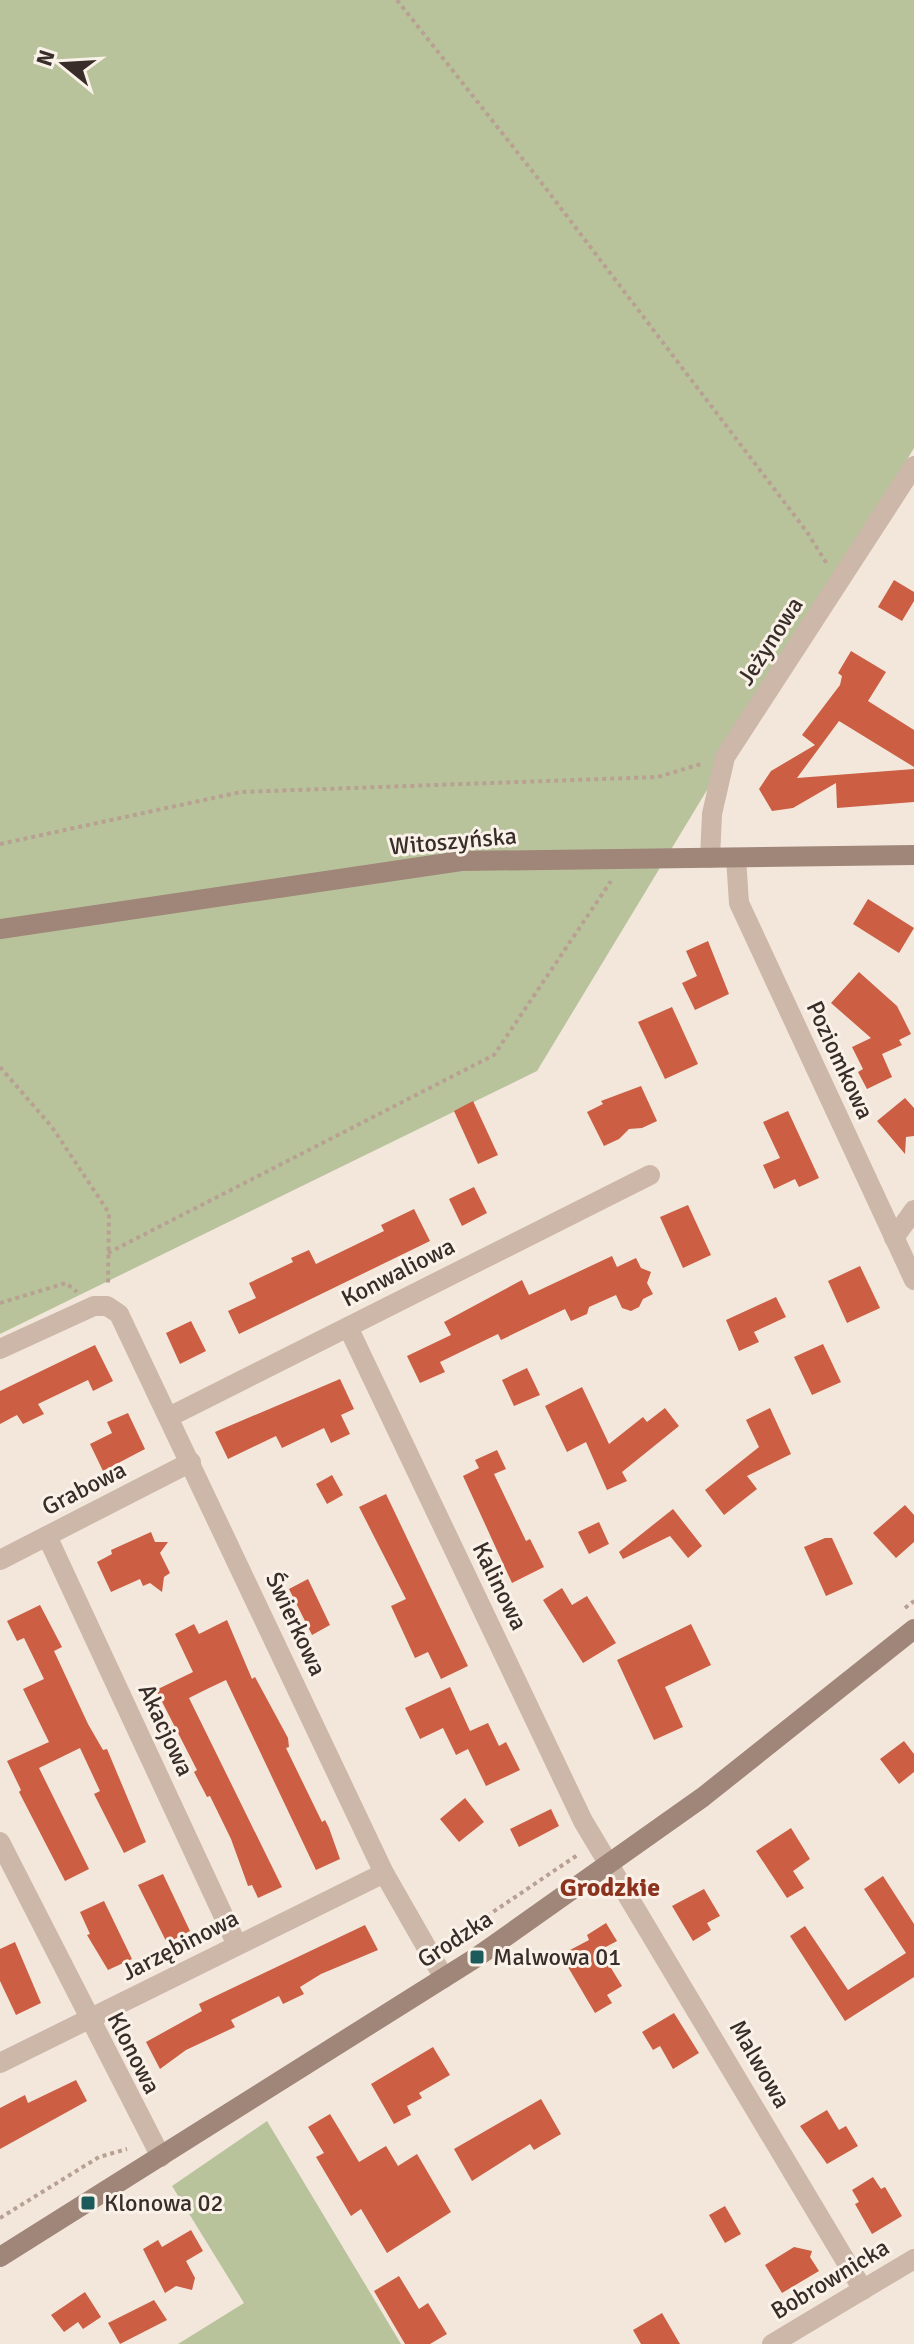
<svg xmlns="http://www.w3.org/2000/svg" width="914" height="2344" viewBox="0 0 914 2344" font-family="Signika,sans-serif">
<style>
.green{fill:#b8c39c}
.building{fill:#cb5e43}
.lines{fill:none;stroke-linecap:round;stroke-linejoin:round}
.path{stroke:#b8a092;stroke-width:4;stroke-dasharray:4 4;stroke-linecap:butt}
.street{stroke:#ccb7a8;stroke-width:20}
.secondary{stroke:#a08579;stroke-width:20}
.poi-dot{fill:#1c5b5c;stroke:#faf2e9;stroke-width:3}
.labels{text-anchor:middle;stroke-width:6;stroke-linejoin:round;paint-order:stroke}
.street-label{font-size:24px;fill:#382d28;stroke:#faf2e9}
.poi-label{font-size:24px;fill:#382d28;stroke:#faf2e9;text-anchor:start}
.neighbourhood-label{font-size:26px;font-weight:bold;fill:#8b331e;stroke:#faf2e9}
</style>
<rect width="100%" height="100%" fill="#f3e7dc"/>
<g class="green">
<path d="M0 0H914V448L537 1071 0 1334Z"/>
<path d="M267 2121 401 2344H178L244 2303 172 2186Z"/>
</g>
<g class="building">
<path d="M894 580 914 592V601L902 621 878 607Z"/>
<path d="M851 651 886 672 868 701 914 730V767L839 721 797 778 914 769V802L837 808 836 783 793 808 772 811 759 789 771 771 815 745 802 735 840 685 842 676 838 673Z"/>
<path d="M868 899 914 928 899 953 853 924Z"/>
<path d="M708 941 729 994 695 1010 682 983 697 976 686 951Z"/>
<path d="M859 972 897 1006 911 1034 899 1040 902 1045 882 1054 892 1077 867 1089 858 1072 863 1069 852 1047 871 1038 831 1003Z"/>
<path d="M672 1007 698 1064 665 1079 638 1022Z"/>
<path d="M641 1086 657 1121 642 1128 629 1129 619 1139 604 1146 587 1112 603 1104 601 1101Z"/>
<path d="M905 1098 914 1108V1136L906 1137 905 1154 877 1121Z"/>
<path d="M473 1101 498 1155 478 1164 454 1111Z"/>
<path d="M788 1111 819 1178 799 1187 795 1179 774 1189 763 1165 780 1158 763 1122Z"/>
<path d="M474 1187 487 1213 462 1226 449 1199Z"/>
<path d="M688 1205 711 1255 683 1268 660 1217Z"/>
<path d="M414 1209 430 1241 239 1334 228 1311 256 1298 249 1283 293 1262 291 1258 309 1250 316 1264 384 1231 381 1225Z"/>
<path d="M612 1256 617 1267 636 1258 641 1268 651 1272 647 1283 653 1294 643 1299 639 1307 631 1311 622 1308 616 1295 589 1307 587 1314 571 1321 565 1309 501 1340 498 1334 440 1362 445 1372 420 1383 407 1356 451 1335 444 1322 522 1280 529 1295Z"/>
<path d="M860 1266 880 1308 847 1323 828 1281Z"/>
<path d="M776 1297 786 1317 754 1332 759 1342 739 1351 726 1320Z"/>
<path d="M191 1321 206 1351 180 1364 166 1333Z"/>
<path d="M823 1344 841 1382 812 1395 794 1357Z"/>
<path d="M95 1345 113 1381 93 1391 88 1380 38 1404 44 1414 23 1424 17 1415 0 1424V1391Z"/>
<path d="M527 1368 540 1395 514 1406 502 1380Z"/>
<path d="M340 1379 354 1409 341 1415 350 1434 331 1443 324 1428 282 1448 276 1436 228 1459 215 1432Z"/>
<path d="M582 1387 609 1444 643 1417 647 1422 665 1408 679 1426 622 1472 627 1481 607 1490 586 1442 567 1452 545 1406Z"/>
<path d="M770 1408 791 1454 747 1476 757 1489 724 1515 705 1490 759 1447 746 1420Z"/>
<path d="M128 1413 145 1449 103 1471 90 1444 112 1433 107 1422Z"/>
<path d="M497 1450 506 1469 494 1474 526 1541 530 1539 544 1567 512 1583 463 1476 479 1468 475 1460Z"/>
<path d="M332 1475 343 1495 327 1504 316 1484Z"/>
<path d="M386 1494 468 1666 441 1679 428 1652 415 1658 391 1606 406 1599 359 1507Z"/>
<path d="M905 1505 914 1515V1542L896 1558 873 1533Z"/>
<path d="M673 1509 702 1546 688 1558 670 1536 623 1559 619 1552Z"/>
<path d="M599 1522 609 1544 589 1554 578 1532Z"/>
<path d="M151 1532 155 1542H168L160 1553 170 1573 164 1577 162 1592 150 1583 143 1586 140 1579 111 1592 97 1562 112 1554 111 1550Z"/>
<path d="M825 1538H832L853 1584 826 1596 804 1547Z"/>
<path d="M308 1579 330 1625 312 1635 289 1589Z"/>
<path d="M562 1588 572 1605 587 1596 616 1643 583 1663 543 1600Z"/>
<path d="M40 1605 62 1647 54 1651 88 1724 103 1750 107 1749 146 1842 124 1853 94 1794 100 1791 80 1748 39 1768 89 1869 65 1881 19 1792 21 1790 7 1761 49 1742 23 1689 44 1679 24 1638 17 1641 7 1621Z"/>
<path d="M227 1620 252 1679 255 1677 288 1738 289 1747 286 1748 322 1822 325 1820 329 1828 340 1859 316 1870 226 1680 207 1689 189 1698 282 1887 258 1898 252 1885 248 1886 231 1839 210 1796 207 1797 194 1772 197 1770 156 1690 193 1672 175 1634 194 1624 199 1634Z"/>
<path d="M691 1624 711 1665 665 1687 683 1727 654 1740 617 1660Z"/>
<path d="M450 1687 470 1731 488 1723 499 1746 506 1742 520 1770 486 1786 468 1749 456 1755 443 1728 420 1739 405 1708Z"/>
<path d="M904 1741 914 1754V1772L899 1784 880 1759Z"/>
<path d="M465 1798 484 1822 459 1842 440 1819Z"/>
<path d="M551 1809 559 1826 519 1847 510 1829Z"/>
<path d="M791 1828 810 1859 793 1871 804 1888 787 1898 756 1851Z"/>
<path d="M163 1874 190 1931 167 1943 138 1885Z"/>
<path d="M883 1876 914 1924V1977L845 2021 790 1936 805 1926 848 1990 906 1953 864 1889Z"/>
<path d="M704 1889 720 1916 707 1923 711 1930 693 1941 672 1906Z"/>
<path d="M104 1901 132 1959 108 1970 87 1935 90 1934 80 1912Z"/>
<path d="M606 1923 617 1941 600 1950 622 1986 607 1995 612 2003 595 2013 565 1962 574 1957 570 1950 589 1940 587 1935Z"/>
<path d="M365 1925 378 1950 321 1974 300 1987 304 1994 283 2004 279 1996 231 2020 235 2027 186 2050 160 2069 146 2042 202 2011 199 2004Z"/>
<path d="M15 1942 41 2003 16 2015 0 1981V1949Z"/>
<path d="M674 2013 699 2053 673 2069 660 2046 653 2050 642 2032Z"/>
<path d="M433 2047 450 2075 419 2093 422 2098 407 2106 411 2115 394 2124 371 2084Z"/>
<path d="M76 2080 87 2101 0 2149V2108L25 2095 28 2103Z"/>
<path d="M541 2099 561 2134 534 2150 530 2144 472 2181 454 2149Z"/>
<path d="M827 2110 839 2130 846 2126 858 2146 827 2164 800 2126Z"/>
<path d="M330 2114 359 2162 386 2146 398 2166 417 2154 451 2212 387 2253 361 2209 351 2216 316 2157 324 2153 308 2127Z"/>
<path d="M873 2177 881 2189 885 2187 902 2216 872 2234 855 2204 859 2202 852 2190Z"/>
<path d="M725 2206 741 2234 725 2243 709 2215Z"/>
<path d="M191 2230 203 2251 186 2261 195 2278 192 2290 176 2286 165 2293 143 2249 158 2240 162 2247Z"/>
<path d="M794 2247 812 2251 810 2257 819 2271 782 2293 765 2265Z"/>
<path d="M399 2276 419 2309 428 2303 447 2334 430 2344H405L374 2291Z"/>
<path d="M85 2292 101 2317 83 2329 78 2322 64 2332 51 2315Z"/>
<path d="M154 2300 167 2320 120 2344 108 2323Z"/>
<path d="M662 2313 680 2344H641L633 2330Z"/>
</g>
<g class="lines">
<g class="path">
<path d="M397 0 544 186 807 532 827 564"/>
<path d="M0 844 241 792 658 777 704 763"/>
<path d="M0 1067 52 1127 109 1213 108 1284"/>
<path d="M108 1253 494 1055 611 881"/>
<path d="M0 1303 66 1283 77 1292"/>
<path d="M905 1608 914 1601"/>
<path d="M447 1943 579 1854"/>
<path d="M0 2218 99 2157 127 2149"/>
</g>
<g class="street">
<path d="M710 858 712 814 725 757 914 466"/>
<path d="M736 858 739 903 914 1280"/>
<path d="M894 1238 914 1210"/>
<path d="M348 1327 583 1821 863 2290"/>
<path d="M0 1349 94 1306H107L119 1314 384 1873 444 1978"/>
<path d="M169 1417 650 1175"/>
<path d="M47 1536 237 1945"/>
<path d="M0 1560 191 1462"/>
<path d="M0 1842 161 2157"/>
<path d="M0 2063 384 1873"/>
<path d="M772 2344 914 2259"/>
</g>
<g class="secondary">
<path d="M0 929 461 861 914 855"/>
<path d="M0 2257 477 1957 703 1797 914 1629"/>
</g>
</g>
<g class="poi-dot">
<rect x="469" y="1949" width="16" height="16" rx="4"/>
<rect x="80" y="2195" width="16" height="16" rx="4"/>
</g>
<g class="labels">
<g class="street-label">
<text transform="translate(770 641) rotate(-57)" y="8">Jeżynowa</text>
<text transform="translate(453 841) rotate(-5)" y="8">Witoszyńska</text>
<text transform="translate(840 1060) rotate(65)" y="8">Poziomkowa</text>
<text transform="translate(398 1272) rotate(-27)" y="8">Konwaliowa</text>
<text transform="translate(84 1488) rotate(-27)" y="8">Grabowa</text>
<text transform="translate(500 1586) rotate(64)" y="8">Kalinowa</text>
<text transform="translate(296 1624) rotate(65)" y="8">Świerkowa</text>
<text transform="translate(166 1730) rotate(65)" y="8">Akacjowa</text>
<text transform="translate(455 1939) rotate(-33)" y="8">Grodzka</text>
<text transform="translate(180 1945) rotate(-27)" y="8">Jarzębinowa</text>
<text transform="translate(134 2053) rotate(63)" y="8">Klonowa</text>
<text transform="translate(760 2064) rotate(60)" y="8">Malwowa</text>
<text transform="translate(830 2279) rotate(-31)" y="8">Bobrownicka</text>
</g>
<g class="poi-label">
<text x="493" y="1965">Malwowa 01</text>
<text x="104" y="2211">Klonowa 02</text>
</g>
<g class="neighbourhood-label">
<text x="610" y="1896">Grodzkie</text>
</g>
</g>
<g transform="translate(64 64) rotate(288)" stroke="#faf2e9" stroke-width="6" paint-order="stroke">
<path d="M0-6L14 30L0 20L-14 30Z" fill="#382d28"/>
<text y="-12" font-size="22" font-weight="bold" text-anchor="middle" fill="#382d28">N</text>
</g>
</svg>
